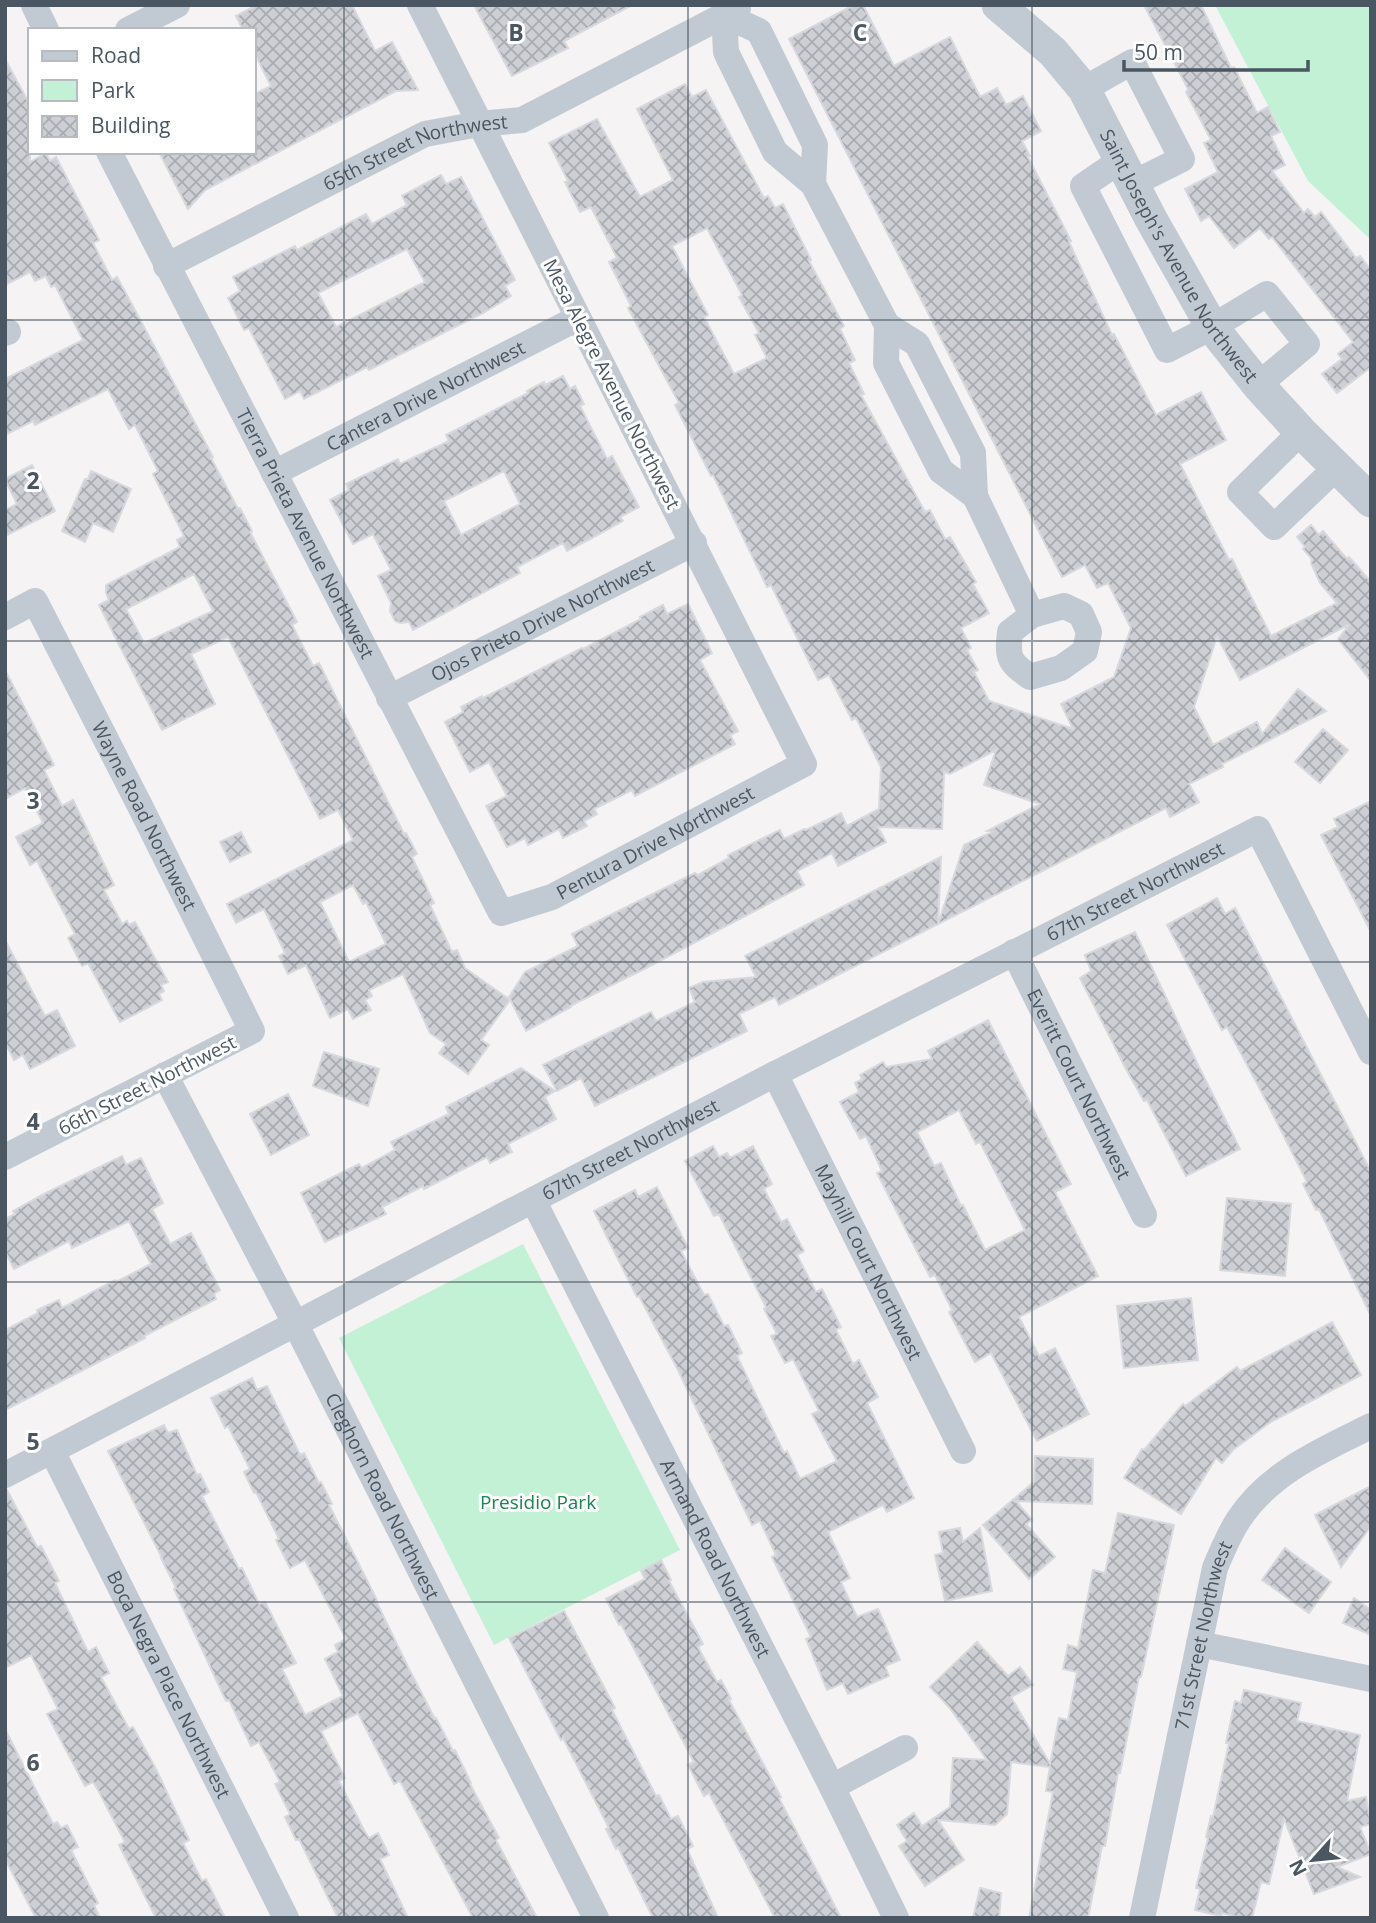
<svg xmlns="http://www.w3.org/2000/svg" width="1376" height="1923" viewBox="0 0 1376 1923" font-family="'Open Sans',sans-serif">
<style>
.green{fill:#c3f1d5}
.building{fill:url(#building-cross-hatch);stroke:#d7d9de;stroke-width:2;fill-rule:evenodd}
.lines{fill:none;stroke-linecap:round;stroke-linejoin:round}
.minor{stroke:#c1cad2;stroke-width:26}
.tertiary{stroke:#c1cad2;stroke-width:33}
.grid{fill:none;stroke:#4a5661;stroke-width:2;stroke-opacity:0.55}
.labels{text-anchor:middle;stroke-width:6;stroke-linejoin:round;paint-order:stroke}
.street-label{font-size:19px;fill:#4a5661;stroke:#fff}
.park-label{font-size:19px;fill:#17864f;stroke:#fff}
.grid-label{font-size:23px;text-anchor:middle;font-weight:bold;fill:#4a5661;stroke:#fff;stroke-width:6;stroke-linejoin:round;paint-order:stroke}
</style>
<defs>
<pattern id="building-cross-hatch" width="8" height="8" patternUnits="userSpaceOnUse" patternTransform="scale(1.75)"><rect width="8" height="8" fill="#cdcfd5"/><path d="M0 0l8 8M0 8l8-8" fill="none" stroke="#a8abb0"/></pattern>
</defs>
<rect width="100%" height="100%" fill="#f5f3f3"/>
<g class="green">
<path d="M1215 5H1371V240L1308 181Z"/>
<path d="M523 1244 680 1550 494 1645 339 1338Z"/>
</g>
<g class="building">
<path d="M257 5H352L375 51 392 42 418 90 396 91 332 124 205 190 188 209 159 152H254V94L271 86 254 52V30H243L236 16Z"/>
<path d="M474 5H632L564 41 568 48 512 76Z"/>
<path d="M854 5H863L894 66 950 37 980 97 997 88 1006 105 1023 96 1041 131 1022 141 1030 156 1028 157 1071 241 1069 242 1112 335 1114 334 1156 415 1201 392 1226 440 1180 464 1229 560 1232 559 1271 636 1337 603 1320 583 1311 563 1312 559 1303 549 1305 547 1297 537 1311 525 1319 535 1323 531 1347 559 1349 557 1371 582V681L1338 639 1350 624 1240 680 1217 636 1194 707 1213 745 1257 722 1262 734 1298 689 1326 711 1222 764 1223 767 1189 784 1199 802 1170 817 1166 808 779 1005 775 997 739 1014 747 1031 595 1106 581 1078 557 1091 543 1065 651 1012 656 1021 695 1002 689 988 703 982 756 977 745 956 941 857 938 924 964 845 992 832 987 831 1040 804 984 785 996 750 950 774 944 772 942 829 878 827 886 842 838 866 832 853 797 871 804 885 646 968 570 1006 571 1007 526 1031 509 997 525 972 578 946 572 934 695 873 698 875 729 858 728 855 780 830 784 839 804 829 806 830 841 813 847 826 879 809 881 767 856 718 852 720 829 675 818 680 771 585 767 587 713 475 711 476 675 405 679 403 628 308 631 306 609 262 617 258 591 207 580 212 565 182 568 181 549 143 597 119 640 197 673 180 637 109 685 84 692 97 706 90 764 198 768 196 775 208 783 204 811 260 809 261 844 326 840 329 855 360 849 363 864 394 861 395 925 512 930 510 945 539 950 537 976 582 973 584 989 613 961 628 971 648 967 650 978 670 974 672 989 701 1073 729 1061 704 1114 677 1131 628 1108 583 1097 588 1085 565 1062 577 789 39ZM707 228 742 295 739 297 759 333 755 335 767 358 734 374 704 317 708 315 672 246Z"/>
<path d="M1144 5H1201L1231 68 1234 67 1257 113 1268 107 1280 132 1271 136 1285 165 1272 171 1304 213 1308 209 1315 217 1321 212 1356 258 1360 256 1371 270V367L1337 393 1322 374 1342 359 1338 354 1353 342 1272 237 1269 239 1260 228 1234 248 1209 216 1201 221 1185 189 1218 172 1204 143 1211 140 1186 92 1188 89Z"/>
<path d="M5 59 30 105V162L46 153 50 161 56 157 99 240 93 243 112 280 117 277 136 312 213 457 211 458 238 509 240 508 252 531 250 532 297 622 292 625 313 666 319 663 404 834 406 833 417 854 412 857 434 903 430 905 452 952 457 950 465 968 510 1000 481 1040 489 1045 468 1074 439 1053 446 1044 430 1033 403 974 369 990 372 996 365 1000 371 1010 353 1019 348 1009 330 1018 306 965 288 974 279 956 285 953 264 909 236 923 227 904 353 840 338 810 320 819 228 637 191 654 215 704 162 730 99 605 109 600 106 593V585L180 547 177 540 184 536 153 474 158 471 135 425 129 429 108 389 35 425 33 421 5 435V379L83 340 55 285 51 287 46 276 35 281 30 272 5 285ZM194 574 213 611 144 643 126 609ZM353 885 363 904 366 902 386 944 349 962 320 902Z"/>
<path d="M441 175 446 184 461 177 515 280 505 286 511 296 483 313 369 370 367 367 304 399 300 391 285 399 249 328 244 330 228 298 240 291 233 277 295 246 297 250 366 214 372 224 407 205 402 196ZM407 249 425 282 336 327 318 293Z"/>
<path d="M563 376 570 389 575 386 584 404 580 406 607 459 612 456 639 507 620 517 623 521 592 538 567 551 563 543 517 567 520 573 413 630 409 622 400 623 395 621 390 611 391 603 378 576 391 570 373 534 353 544 330 500 349 490 346 484 398 459 400 464 449 441 446 435 528 393 527 391 544 382 545 385ZM504 471 520 504 461 535 444 501Z"/>
<path d="M32 465 55 511 5 536V510L17 504 5 479Z"/>
<path d="M91 471 131 489 113 532 93 523 85 542 62 531 85 479H88Z"/>
<path d="M688 604 712 653 700 660 738 731 730 735 735 744 635 796 632 790 594 809 597 814 584 821 587 826 563 838 559 829 528 845 525 838 507 847 486 806 507 796 489 762 470 772 445 722 463 712 461 707 482 696 483 698 582 648 583 649 641 619 640 617 663 605 667 614Z"/>
<path d="M5 670 54 765 44 770 62 806 73 800 114 885 104 890 122 924 127 921 129 925 135 922 168 982 161 985 164 991 159 994 162 1000 120 1022 88 963 82 966 68 938 75 934 37 861 30 865 16 837 43 823 25 788 5 799Z"/>
<path d="M1323 729 1348 750 1320 783 1295 762Z"/>
<path d="M1371 801V932L1321 835 1338 827 1334 819Z"/>
<path d="M241 832 251 852 230 862 220 842Z"/>
<path d="M1217 898 1225 914 1235 908 1371 1172V1316L1319 1209 1316 1210 1303 1184 1307 1182 1263 1095 1227 1027 1222 1030 1167 925Z"/>
<path d="M1135 932 1199 1067 1240 1149 1186 1176 1147 1100 1144 1101 1125 1067 1080 978 1091 971 1085 955Z"/>
<path d="M5 940 45 1016 57 1010 75 1046 30 1069 23 1055 14 1060 5 1042Z"/>
<path d="M988 1020 1071 1184 1055 1192 1098 1276 1019 1317 1039 1356 1055 1348 1089 1414 1037 1441 991 1353 975 1362 949 1312 952 1310 935 1275 930 1277 877 1173 882 1171 866 1136 860 1139 840 1102 859 1092 855 1083 862 1079 860 1075 883 1062 886 1067 932 1059 928 1051ZM959 1110 976 1144 980 1142 1025 1230 985 1250 963 1205 961 1206 941 1163 934 1166 917 1132Z"/>
<path d="M324 1052 379 1069 368 1106 313 1086Z"/>
<path d="M521 1068 555 1091 545 1097 556 1119 508 1144 512 1152 490 1163 487 1157 424 1189 423 1186 382 1207 386 1214 325 1242 301 1193 359 1164 362 1168 395 1150 391 1142 449 1114 446 1107Z"/>
<path d="M288 1094 309 1135 271 1155 250 1114Z"/>
<path d="M713 1146 719 1157 727 1153 730 1158 753 1146 772 1184 764 1189 781 1222 787 1219 804 1251 797 1255 816 1292 822 1289 841 1327 836 1330 853 1364 859 1360 878 1397 867 1403 914 1498 887 1512 883 1505 828 1532 850 1578 841 1582 857 1617 878 1609 900 1660 885 1666 889 1676 848 1694 843 1683 827 1690 806 1639 811 1637 772 1557 776 1555 760 1521 752 1525 676 1366 639 1296 637 1297 594 1211 635 1190 638 1197 657 1187 688 1248 681 1251 704 1295 708 1294 724 1326 728 1325 742 1353 737 1356 784 1453 787 1451 800 1479 837 1461 812 1414 819 1411 793 1359 785 1363 771 1336 777 1334 764 1309 766 1307 719 1214 714 1216 685 1161Z"/>
<path d="M122 1156 126 1165 141 1158 163 1203 152 1209 170 1244 191 1233 220 1290 214 1294 216 1299 144 1336 145 1338 116 1353 5 1410V1330L38 1313 37 1310 59 1300 62 1308 115 1280 116 1282 151 1264 129 1221 72 1248 69 1241 14 1269 5 1251V1219L15 1214 13 1211 46 1193Z"/>
<path d="M1227 1198 1291 1204 1285 1276 1220 1270Z"/>
<path d="M1191 1298 1198 1360 1124 1368 1117 1306Z"/>
<path d="M1332 1322 1361 1375 1269 1423 1233 1450 1222 1463 1216 1458 1181 1514 1124 1478 1142 1449 1144 1450 1183 1404 1185 1406 1237 1367 1240 1371Z"/>
<path d="M252 1378 257 1390 267 1386 300 1455 304 1453 319 1483 321 1482 332 1504 329 1505 377 1600 376 1601 408 1667 435 1719 436 1718 453 1751 455 1750 471 1783 470 1784 499 1838 496 1840 537 1918H473L400 1781 394 1784 358 1713 321 1731 345 1778 339 1781 365 1832 369 1838 378 1833 389 1855 380 1859 408 1918H338L299 1839 296 1840 285 1817 290 1814 275 1784 280 1782 259 1742 251 1746 229 1700 226 1701 174 1589 176 1588 161 1558H162L108 1451 164 1425 168 1433 177 1430 197 1475 200 1474 209 1492 202 1496 239 1569 242 1568 259 1604 265 1602 296 1663 282 1669 305 1715 343 1696 325 1659 338 1652 335 1645 346 1639 305 1560 290 1568 276 1540 279 1539 256 1492 254 1493 244 1472 250 1469 228 1426 225 1428 211 1398Z"/>
<path d="M1035 1456 1093 1459 1092 1504 1016 1501 1032 1520 1026 1524 1055 1557 1029 1579 983 1525 1034 1482Z"/>
<path d="M1371 1486V1526L1341 1567 1315 1515Z"/>
<path d="M7 1490 37 1547 41 1546 59 1581 55 1583 88 1652 96 1647 109 1673 101 1677 129 1729 133 1727 157 1771 189 1840 183 1843 202 1881 206 1879 225 1918H156L119 1845 125 1842 98 1790 93 1782 85 1786 47 1714 58 1709 31 1655 5 1668V1491Z"/>
<path d="M1118 1513 1174 1525 1141 1677H1139L1120 1773H1118L1105 1846H1102L1088 1918H1029L1053 1792 1046 1791 1050 1767 1011 1762 1007 1814 995 1825 938 1820 964 1860 925 1886 899 1846 907 1841 897 1825 914 1813 922 1826 950 1807 953 1758 987 1760 949 1707 930 1687 977 1642 1008 1676 1020 1667 1033 1685 1011 1697 1050 1764 1059 1718 1068 1720 1077 1672 1063 1669 1068 1645 1078 1648 1093 1570 1105 1573Z"/>
<path d="M960 1528 963 1542 980 1528 992 1591 945 1601 935 1555 943 1553 939 1532Z"/>
<path d="M1285 1548 1331 1582 1309 1613 1262 1580Z"/>
<path d="M661 1560 671 1580 669 1581 703 1644 698 1647 717 1682 721 1680 731 1699 729 1700 781 1797 779 1798 841 1918H775L709 1793 704 1796 688 1765 694 1762 621 1624 619 1625 606 1599 645 1579 641 1571Z"/>
<path d="M1354 1598 1371 1610V1635L1343 1623Z"/>
<path d="M564 1611 615 1708 612 1710 656 1796 659 1795 671 1819 678 1816 693 1846 687 1849 718 1918H653L618 1847 616 1849 606 1829 609 1828 563 1738 561 1740 509 1638Z"/>
<path d="M1244 1690 1301 1703 1297 1721 1360 1735 1347 1801 1366 1797 1371 1824 1360 1827 1371 1854 1337 1867 1360 1877 1314 1894 1284 1819 1269 1884 1261 1882 1252 1918H1241L1222 1913 1221 1916 1195 1910 1200 1889 1196 1888 1208 1838 1206 1837 1211 1816 1213 1817 1229 1743H1226L1235 1701 1241 1703Z"/>
<path d="M5 1729 53 1824 57 1822 61 1828 67 1825 78 1847 71 1850 98 1903 94 1905 100 1918H36L5 1859Z"/>
<path d="M980 1888 1001 1893 999 1918H973Z"/>
</g>
<g class="lines">
<g class="minor">
<path d="M34 5 46 30"/>
<path d="M128 30 177 5"/>
<path d="M1084 89 1132 62 1182 159 1134 183"/>
<path id="s1" d="M109 152 501 913 552 897 804 764 420 5"/>
<path d="M1121 160 1083 186 1167 350 1212 327 1267 294 1307 344 1258 385"/>
<path d="M813 184 815 145 759 31 724 15 726 52 775 152 813 184 887 325 886 363 941 471 975 496"/>
<path id="s2" d="M166 266 425 134 479 124 522 120 738 8"/>
<path d="M887 325 917 344 973 453 975 496 1032 615"/>
<path d="M5 333 8 332"/>
<path d="M1301 432 1240 492 1274 527 1337 467"/>
<path id="s3" d="M274 473 578 318"/>
<path d="M1064 606 1081 614 1089 632 1085 651 1061 668 1030 677C1009 662 1007 658 1010 632L1032 615Z"/>
<path id="s4" d="M5 617 35 601 140 806 252 1031 5 1157"/>
<path id="s5" d="M389 698 694 543"/>
<path id="s6" d="M1014 952 1144 1215"/>
<path id="s7" d="M775 1074 963 1451"/>
<path id="s8" d="M165 1075 295 1323 596 1918"/>
<path id="s9" d="M533 1200 832 1787 896 1918"/>
<path id="s10" d="M52 1451 286 1918"/>
<path id="s11" d="M5 1475 775 1074 1258 829 1371 1052"/>
<path d="M1199 1644 1371 1679"/>
<path d="M832 1787 905 1748"/>
<path id="s12" d="M1142 1918 1215 1568C1222 1551 1229 1534 1239 1519 1270 1472 1323 1450 1371 1426"/>
</g>
<path class="tertiary" id="s13" d="M998 5 1053 52 1084 89 1151 219 1212 327 1258 385 1301 432 1371 501"/>
</g>
<path class="grid" d="M344 5V1918M688 5V1918M1032 5V1918M5 320H1371M5 641H1371M5 962H1371M5 1282H1371M5 1602H1371"/>
<g class="labels">
<g class="street-label">
<text dy="7" stroke="none"><textPath href="#s2" startOffset="276">65th Street Northwest</textPath></text>
<text dy="7" stroke="none"><textPath href="#s13" startOffset="313">Saint Joseph's Avenue Northwest</textPath></text>
<text transform="translate(612 384) rotate(63)" y="7">Mesa Alegre Avenue Northwest</text>
<text dy="7" stroke="none"><textPath href="#s3" startOffset="170">Cantera Drive Northwest</textPath></text>
<text dy="7" stroke="none"><textPath href="#s1" startOffset="429">Tierra Prieta Avenue Northwest</textPath></text>
<text dy="7" stroke="none"><textPath href="#s5" startOffset="172">Ojos Prieto Drive Northwest</textPath></text>
<text dy="7" stroke="none"><textPath href="#s4" startOffset="275">Wayne Road Northwest</textPath></text>
<text dy="7" stroke="none"><textPath href="#s1" startOffset="1026">Pentura Drive Northwest</textPath></text>
<text dy="7" stroke="none"><textPath href="#s11" startOffset="1272">67th Street Northwest</textPath></text>
<text dy="7" stroke="none"><textPath href="#s6" startOffset="147">Everitt Court Northwest</textPath></text>
<text transform="translate(147 1085) rotate(-27)" y="7">66th Street Northwest</text>
<text dy="7" stroke="none"><textPath href="#s11" startOffset="705">67th Street Northwest</textPath></text>
<text dy="7" stroke="none"><textPath href="#s7" startOffset="210">Mayhill Court Northwest</textPath></text>
<text dy="7" stroke="none"><textPath href="#s8" startOffset="474">Cleghorn Road Northwest</textPath></text>
<text dy="7" stroke="none"><textPath href="#s9" startOffset="402">Armand Road Northwest</textPath></text>
<text dy="7" stroke="none"><textPath href="#s12" startOffset="289">71st Street Northwest</textPath></text>
<text dy="7" stroke="none"><textPath href="#s10" startOffset="261">Boca Negra Place Northwest</textPath></text>
</g>
<g class="park-label">
<text x="538" y="1509">Presidio Park</text>
</g>
</g>
<g class="grid-label">
<text x="516" y="41">B</text>
<text x="860" y="41">C</text>
<text x="33" y="489">2</text>
<text x="33" y="809">3</text>
<text x="33" y="1130">4</text>
<text x="33" y="1450">5</text>
<text x="33" y="1771">6</text>
</g>
<rect width="1376" height="1923" fill="none" stroke="#4a5661" stroke-width="14"/>
<rect x="28" y="28" width="228" height="126" fill="#ffffff" stroke="#b7bbc0" stroke-width="2"/>
<rect x="42" y="51" width="35" height="10" fill="#c1cad2" stroke="#b7bbc0" stroke-width="2"/>
<text x="91" y="63" font-size="21" fill="#4a5661">Road</text>
<rect x="42" y="80" width="35" height="21" fill="#c3f1d5" stroke="#b7bbc0" stroke-width="2"/>
<text x="91" y="98" font-size="21" fill="#4a5661">Park</text>
<rect x="42" y="116" width="35" height="21" fill="url(#building-cross-hatch)" stroke="#b7bbc0" stroke-width="2"/>
<text x="91" y="133" font-size="21" fill="#4a5661">Building</text>
<g transform="translate(1313 1860) rotate(243)" stroke="#ffffff" stroke-width="5" paint-order="stroke">
<path d="M0-5L12 26L0 18L-12 26Z" fill="#4a5661"/>
<text y="-10" font-size="19" font-weight="bold" text-anchor="middle" fill="#4a5661">N</text>
</g>
<path d="M1124 60v10h184v-10" fill="none" stroke="#4a5661" stroke-width="3.5"/>
<text x="1134" y="60" font-size="21" fill="#4a5661" stroke="#ffffff" stroke-width="5" paint-order="stroke">50 m</text>
</svg>
